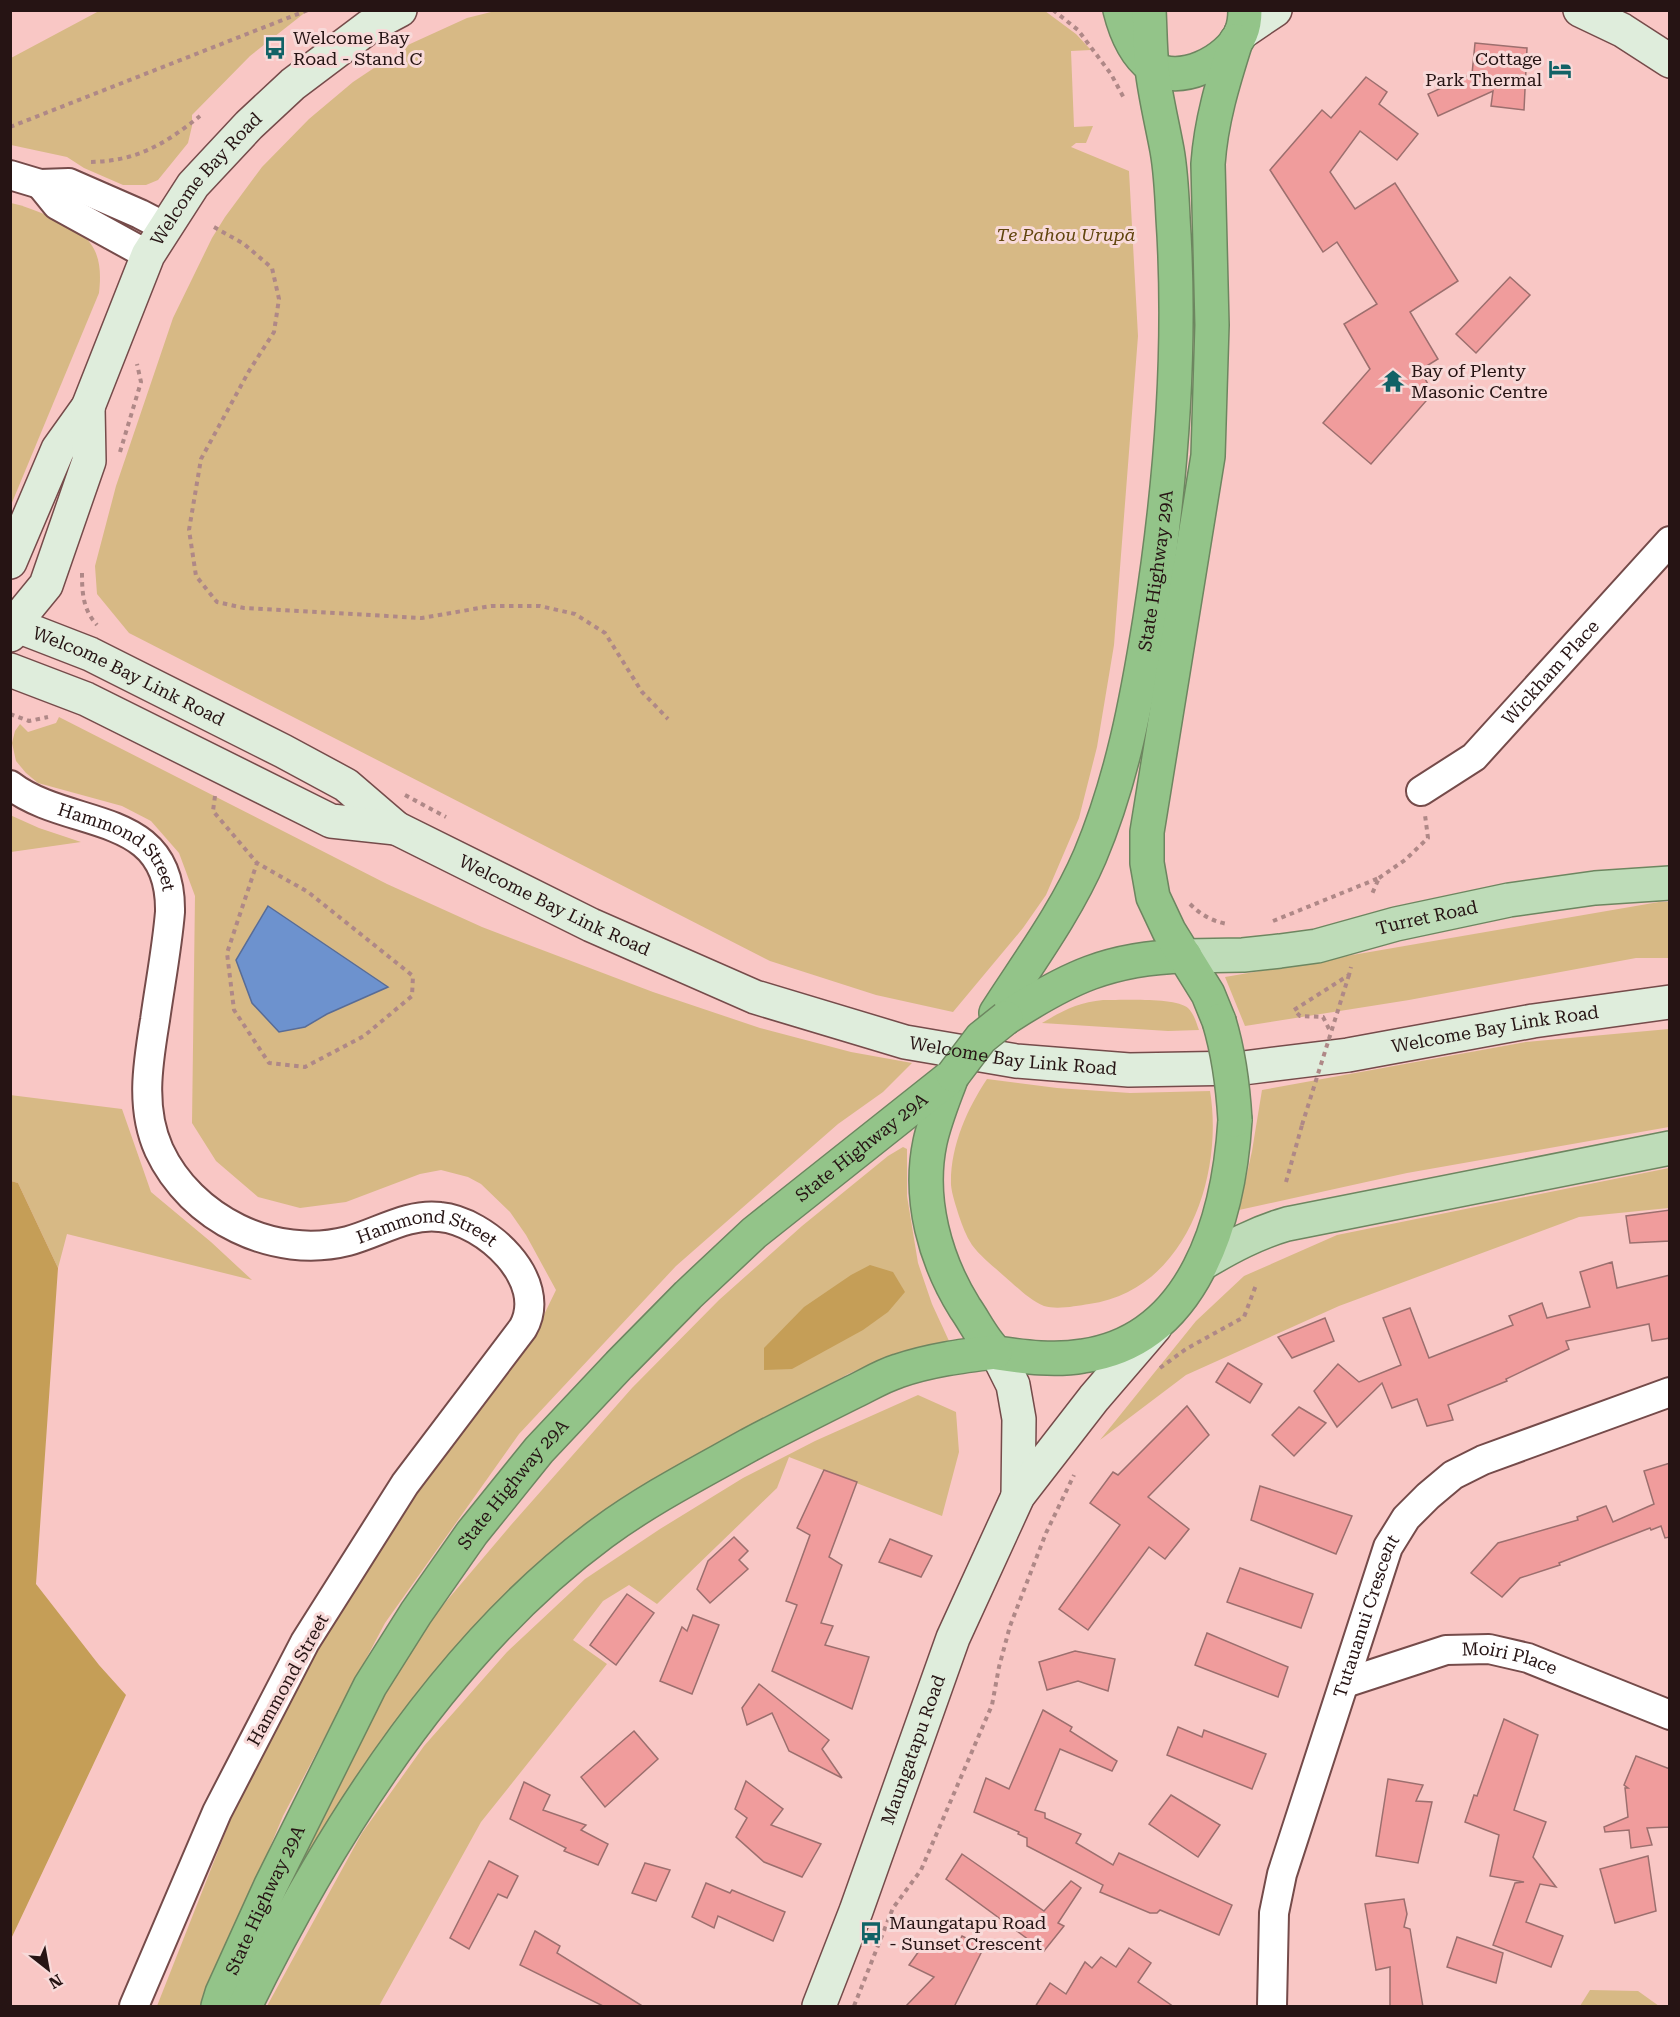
<svg xmlns="http://www.w3.org/2000/svg" width="1680" height="2017" viewBox="0 0 1680 2017" font-family="'Roboto Serif',serif">
<style>
.green{fill:#d7b985}
.forest{fill:#c59e57}
.water{fill:#6d92ce;stroke:#586c96;stroke-width:1.5}
.building{fill:#f09c9c;stroke:#9c6f6e;stroke-width:1.5}
.lines{fill:none;stroke-linecap:round;stroke-linejoin:round}
.street-casing{stroke:#754b4a;stroke-width:32}
.secondary-casing{stroke:#754b4a;stroke-width:36}
.primary-casing{stroke:#6d8660;stroke-width:36}
.highway-casing{stroke:#6d8660;stroke-width:36}
.path{stroke:#af8887;stroke-width:4;stroke-dasharray:4.5 4.5;stroke-linecap:butt}
.street{stroke:#fff;stroke-width:28}
.secondary{stroke:#dfeddc;stroke-width:33}
.primary{stroke:#bedcb8;stroke-width:33}
.highway{stroke:#93c489;stroke-width:33}
.highway-bridge-casing{stroke:#6d8660;stroke-width:36;stroke-linecap:butt}
.path-bridge{stroke:#af8887;stroke-width:4;stroke-dasharray:4.5 4.5;stroke-linecap:butt}
.highway-bridge{stroke:#93c489;stroke-width:33}
.labels{text-anchor:middle;stroke-width:6;stroke-linejoin:round;paint-order:stroke}
.poi-label{font-size:18px;fill:#261414;stroke:#f8dad9;text-anchor:start}
.street-label{font-size:18px;fill:#261414;stroke:#f8dad9}
.park-label{font-size:18px;font-style:italic;fill:#61450d;stroke:#f8dad9}
</style>
<rect width="100%" height="100%" fill="#f9c7c5"/>
<g class="green">
<path d="M499 10 1045 11 1076 34 1091 50 1071 51 1074 127 1093 126 1086 143H1076L1071 147 1129 171 1138 336 1114 645 1097 747 1079 818 1046 895 1023 928 953 1012 876 995 770 961 129 633 97 594 95 566 116 486 173 318 212 238 225 217 262 167 309 119 353 82 410 44 467 18Z"/>
<path d="M99 11V10L307 11 250 56 192 115V126L188 143 158 180 146 185H123L84 168 67 157 11 145V58Z"/>
<path d="M11 203C25 206 37 211 51 217 90 234 104 249 99 293L11 505Z"/>
<path d="M59 717 387 884 482 927 653 992 760 1028 851 1052 912 1063 883 1092 838 1124 676 1266 519 1434 385 1623 283 1816 203 2006H157L252 1765 406 1496 538 1327 556 1290 526 1235 510 1212 481 1184 468 1177 441 1170 420 1174 346 1202 300 1208 258 1197 216 1161 192 1123 195 896 179 853 151 821 122 806 38 783 26 773 16 761 12 743 15 731 20 724 28 732 56 723Z"/>
<path d="M10 815 39 828 81 842 11 852Z"/>
<path d="M1659 902H1669V958H1636L1409 1000 1245 1026 1225 977Z"/>
<path d="M1103 1000C1121 1000 1176 997 1188 1008 1194 1014 1196 1022 1199 1030L1168 1031 1042 1023C1062 1011 1079 1002 1103 1000Z"/>
<path d="M1669 1029V1127L1407 1173 1239 1210 1252 1151 1262 1090 1526 1042Z"/>
<path d="M987 1079 1057 1088 1130 1093 1210 1091C1224 1175 1186 1291 1089 1304 1076 1306 1057 1310 1044 1306 1029 1300 1016 1286 1004 1276 993 1266 981 1257 972 1245 966 1236 962 1225 959 1216 956 1206 952 1195 951 1185 950 1147 967 1109 987 1079Z"/>
<path d="M10 1095 122 1109 151 1192 211 1242 252 1280 67 1234 58 1268 18 1183 11 1181Z"/>
<path d="M903 1147 907 1149V1196L918 1263 932 1304 949 1341 885 1358 848 1374 641 1490 583 1534 267 1930 334 1778 416 1637 511 1525 632 1388 719 1300 802 1226 888 1156Z"/>
<path d="M1669 1168V1208L1579 1217 1339 1306 1186 1375 1100 1440 1196 1321 1244 1276 1337 1235Z"/>
<path d="M918 1395 956 1412 959 1452 942 1516 789 1457 777 1488 657 1604 629 1585 603 1601 573 1640 607 1664 481 1822 379 2006H267L362 1833 424 1746 507 1652 585 1579 660 1529 743 1478 815 1441Z"/>
<path d="M1590 1990 1638 1991 1659 2006H1580Z"/>
</g>
<g class="forest">
<path d="M11 1181 18 1183 58 1268 36 1584 99 1665 126 1695 11 1939Z"/>
<path d="M870 1265 893 1272 905 1292 888 1312 863 1330 792 1369 764 1370V1348L804 1307 851 1275Z"/>
</g>
<path class="water" d="M268 906 388 987 327 1014 305 1027 279 1032 252 1003 236 960Z"/>
<g class="building">
<path d="M1475 43 1527 48 1524 110 1491 106 1493 91 1438 116 1428 94 1472 74Z"/>
<path d="M1366 77 1387 92 1379 104 1418 134 1397 160 1360 131 1330 172 1355 209 1395 183 1458 281 1410 312 1438 359 1420 370 1433 393 1371 464 1323 423 1370 369 1344 324 1377 304 1337 242 1323 252 1270 170 1322 110 1331 118Z"/>
<path d="M1510 277 1530 295 1476 353 1456 334Z"/>
<path d="M1670 1210V1241L1630 1243 1626 1216Z"/>
<path d="M1612 1262 1617 1288 1670 1275V1338L1652 1341 1649 1324 1566 1341 1569 1349 1506 1379 1507 1381 1448 1405 1453 1420 1427 1426 1417 1399 1392 1408 1382 1383 1337 1427 1314 1391 1338 1364 1359 1382 1401 1365 1383 1318 1410 1308 1429 1358 1513 1325 1509 1316 1542 1303 1547 1318 1590 1307 1580 1272Z"/>
<path d="M1325 1318 1334 1341 1292 1358 1278 1337Z"/>
<path d="M1228 1363 1262 1384 1250 1403 1216 1382Z"/>
<path d="M1187 1406 1209 1435 1148 1497 1189 1529 1165 1559 1149 1547 1088 1630 1059 1609 1120 1525 1090 1503 1113 1472 1118 1475Z"/>
<path d="M1299 1407 1326 1423 1294 1456 1272 1435Z"/>
<path d="M1670 1463V1537L1665 1538 1661 1526 1651 1530 1650 1528 1559 1563 1560 1565 1520 1578 1502 1597 1471 1573 1498 1543 1578 1520 1577 1517 1606 1506 1613 1522 1654 1504 1644 1471Z"/>
<path d="M824 1470 857 1482 829 1557 842 1565 821 1623 833 1626 825 1645 869 1657 852 1709 772 1671 797 1605 786 1601 810 1535 797 1528Z"/>
<path d="M1260 1486 1352 1516 1336 1554 1251 1520Z"/>
<path d="M734 1537 748 1551 739 1560 748 1569 710 1603 697 1589 708 1561Z"/>
<path d="M890 1539 932 1556 921 1577 879 1562Z"/>
<path d="M1240 1568 1313 1594 1301 1628 1227 1602Z"/>
<path d="M627 1594 654 1613 616 1665 590 1645Z"/>
<path d="M693 1615 719 1625 692 1694 660 1681 682 1627 687 1631Z"/>
<path d="M1207 1633 1288 1667 1278 1697 1195 1665Z"/>
<path d="M1075 1651 1115 1659 1108 1691 1078 1681 1047 1690 1039 1662Z"/>
<path d="M759 1684 829 1740 822 1749 842 1778 789 1751 772 1713 747 1725 742 1708Z"/>
<path d="M1043 1710 1072 1727 1070 1731 1117 1761 1112 1771 1060 1749 1035 1810 1045 1813V1818L1081 1834 1076 1843 1113 1865 1119 1853 1232 1905 1219 1935 1160 1910 1157 1913H1150L1100 1892 1103 1885 1027 1846V1838L1018 1834 1019 1832 974 1812 986 1778 1009 1789Z"/>
<path d="M1504 1719 1538 1735 1514 1810 1546 1822 1533 1857 1556 1887 1540 1884 1526 1922 1563 1936 1551 1967 1493 1945 1515 1883 1524 1882 1490 1876 1499 1835 1465 1822 1474 1795 1477 1796Z"/>
<path d="M1178 1727 1202 1737 1204 1730 1266 1754 1252 1789 1167 1755Z"/>
<path d="M634 1731 658 1759 605 1807 581 1777Z"/>
<path d="M1636 1756 1670 1769V1827L1647 1828 1652 1845 1631 1848 1629 1830 1605 1832 1604 1827 1628 1817 1625 1788H1628L1624 1785Z"/>
<path d="M1388 1779 1423 1785 1416 1801 1432 1802 1418 1863 1376 1856Z"/>
<path d="M746 1781 783 1809 771 1825 821 1844 802 1877 764 1862 736 1837 747 1818 735 1809Z"/>
<path d="M524 1782 550 1795 543 1810 586 1825 581 1830 608 1844 598 1865 564 1851 566 1848 510 1819Z"/>
<path d="M1171 1795 1220 1825 1198 1857 1149 1824Z"/>
<path d="M962 1854 1044 1911 1071 1881 1081 1888 1058 1923 1064 1926 1044 1951 946 1879Z"/>
<path d="M1648 1856 1656 1911 1615 1923 1600 1869Z"/>
<path d="M489 1861 518 1876 507 1898 498 1894 469 1949 450 1938Z"/>
<path d="M645 1863 670 1870 656 1901 632 1893Z"/>
<path d="M706 1883 730 1893 732 1890 785 1912 773 1941 718 1916 714 1928 692 1917Z"/>
<path d="M1404 1899 1407 1914 1404 1927 1410 1929 1423 2007H1390V1967L1376 1970 1365 1904Z"/>
<path d="M535 1931 560 1946 557 1953 644 2007H605L520 1965Z"/>
<path d="M962 1936 984 1947 954 2007H905L934 1977 909 1965 924 1944 941 1951 947 1943 956 1948Z"/>
<path d="M1457 1937 1503 1953 1496 1983 1447 1967Z"/>
<path d="M1129 1948 1151 1963 1138 1982 1174 2007H1035L1050 1983 1066 1994 1085 1962 1092 1968 1101 1957 1116 1967Z"/>
</g>
<g class="lines">
<g class="street-casing">
<g id="street">
<path d="M10 175 40 184 69 183 140 214 165 227"/>
<path d="M40 184 57 205 148 255"/>
<path id="s1" d="M10 785C70 831 172 808 170 912 167 948 160 984 155 1020 148 1063 140 1108 159 1150 191 1219 274 1260 348 1241 378 1233 408 1213 440 1217 485 1221 550 1280 523 1328L405 1484 305 1642 217 1812 134 2006"/>
<path id="s2" d="M1421 791 1474 757 1670 541"/>
<path id="s3" d="M1345 1683 1446 1650 1489 1649 1528 1658 1670 1715"/>
<path id="s4" d="M1272 2006 1274 1913 1282 1874 1388 1547 1406 1518 1428 1496 1453 1475 1483 1460 1670 1392"/>
</g>
</g>
<g class="secondary-casing">
<g id="secondary">
<path d="M1580 10 1622 30 1670 61"/>
<path d="M1241 33 1275 10"/>
<path id="s5" d="M10 562 58 449 88 407 148 255 193 185 249 125 293 84 370 26 400 10"/>
<path id="s6" d="M10 623 90 654 283 751 346 785 396 828 591 925 755 997 905 1042 1016 1061 1129 1070 1243 1068 1348 1055 1533 1021 1670 1002"/>
<path d="M10 635 14 624 46 585 89 461 88 407"/>
<path d="M10 670 86 699 331 821 396 828"/>
<path d="M997 1353 1013 1385 1019 1419 1018 1496"/>
<path id="s7" d="M819 2006 856 1911 953 1638 1018 1496 1094 1398 1155 1327"/>
</g>
</g>
<g class="primary-casing">
<g id="primary">
<path id="s8" d="M1185 956 1243 955 1280 951 1317 946 1396 924 1509 900 1595 888 1670 883"/>
<path d="M1203 1263C1230 1247 1256 1233 1287 1224L1670 1148"/>
</g>
</g>
<g class="highway-casing">
<g id="highway">
<path d="M1120 10C1125 30 1134 53 1151 66 1178 87 1229 61 1241 33 1244 26 1245 18 1245 10"/>
<path id="s9" d="M996 1013C1028 963 1066 912 1090 856 1122 780 1137 700 1150 619 1171 486 1182 352 1173 218 1172 196 1171 172 1167 150 1162 123 1155 95 1152 68 1150 49 1150 29 1149 10"/>
<path d="M1006 1018C1068 978 1109 958 1185 956"/>
<path d="M1219 1021 1208 994 1169 931 1153 897 1147 863V832L1208 456 1212 325 1208 164C1211 121 1223 82 1236 41"/>
<path d="M952 1076C944 1098 935 1119 930 1142 918 1199 935 1260 965 1308 975 1322 984 1342 997 1353 1025 1357 1055 1361 1083 1356 1196 1340 1229 1216 1235 1120"/>
<path id="s10" d="M218 2006 222 1993 271 1885 370 1686 416 1613 472 1533 539 1450 619 1365 688 1295 754 1233 953 1075"/>
<path d="M245 2006C329 1835 446 1648 602 1533 648 1499 699 1473 749 1445 783 1427 817 1410 851 1393 866 1386 882 1376 898 1371 930 1360 962 1356 995 1352"/>
</g>
</g>
<g class="path">
<path d="M1053 10 1078 30 1111 74 1125 100"/>
<path d="M10 127 308 10"/>
<path d="M91 162C137 161 165 144 200 116"/>
<path d="M214 227 244 244 272 268 279 299 274 332 249 371 201 459 189 530 196 576 217 602 244 608 422 618 491 606H540L575 614 605 633 642 692 668 719"/>
<path d="M120 452 141 382 137 364"/>
<path d="M82 573C82 593 83 610 97 625"/>
<path d="M10 714 29 721 48 717"/>
<path d="M405 795 446 817"/>
<path d="M215 796 213 811 257 863 308 892 413 976 412 996 364 1036 305 1067 269 1063 234 1010 227 953 257 863"/>
<path d="M1379 878 1405 860 1428 838 1425 815"/>
<path d="M1190 904C1201 915 1212 921 1227 924"/>
<path d="M1273 921 1379 878 1372 894"/>
<path d="M1329 1029 1323 1017 1300 1016 1294 1010 1349 975 1351 967"/>
<path d="M1286 1182 1302 1125"/>
<path d="M1160 1368 1186 1349 1244 1317 1256 1285"/>
<path d="M854 2006 893 1908 921 1870 992 1705 999 1667 1010 1626 1046 1533 1074 1475"/>
</g>
<use href="#street" class="street"/>
<use href="#secondary" class="secondary"/>
<use href="#primary" class="primary"/>
<use href="#highway" class="highway"/>
<g class="highway-bridge-casing">
<g id="highway-bridge">
<path d="M1219 1021C1229 1054 1233 1086 1235 1120"/>
<path d="M953 1075 981 1038 1006 1018"/>
</g>
</g>
<path class="path-bridge" d="M1302 1125 1349 975"/>
<use href="#highway-bridge" class="highway-bridge"/>
</g>
<defs>
<g id="bus-bare" transform="scale(1.8)"><path d="M-5-6H5V4H4V6H2V4H-2V6H-4V4H-5ZM-3.5-4V0h7V-4ZM-3.5 1.2v1.5H-2V1.2ZM2 1.2v1.5H3.5V1.2Z" fill="#116266" stroke="#f8dad9" stroke-width="2.5" paint-order="stroke"/></g>
<g id="hotel-bare" transform="scale(1.8)"><path d="M-6-4.5h1.5V1H6V5H4.5V3h-9V5H-6ZM-4 0a1.8 1.8 0 1 1 3.6 0ZM.5 0V-2.5h3Q6-2.5 6 0Z" fill="#116266" stroke="#f8dad9" stroke-width="2.5" paint-order="stroke"/></g>
<g id="temple-bare" transform="scale(1.8)"><path d="M0-6L5-2H3V0L6.5 2.5H4V6H1.5V3h-3V6H-4V2.5H-6.5L-3 0V-2H-5Z" fill="#116266" stroke="#f8dad9" stroke-width="2.5" paint-order="stroke"/></g>
</defs>
<g fill-rule="evenodd">
<use href="#bus-bare" x="275" y="48"/>
<use href="#hotel-bare" x="1560" y="69"/>
<use href="#temple-bare" x="1393" y="381"/>
<use href="#bus-bare" x="871" y="1933"/>
</g>
<g class="labels">
<g class="poi-label">
<text x="293" y="44">Welcome Bay<tspan x="293" dy="21">Road - Stand C</tspan></text>
<text x="1542" y="65" text-anchor="end">Cottage<tspan x="1542" dy="21">Park Thermal</tspan></text>
<text x="1411" y="377">Bay of Plenty<tspan x="1411" dy="21">Masonic Centre</tspan></text>
<text x="889" y="1929">Maungatapu Road<tspan x="889" dy="21">- Sunset Crescent</tspan></text>
</g>
<g class="street-label">
<text dy="6" stroke="none"><textPath href="#s5" startOffset="434">Welcome Bay Road</textPath></text>
<text dy="6" stroke="none"><textPath href="#s9" startOffset="477">State Highway 29A</textPath></text>
<text dy="6" stroke="none"><textPath href="#s2" startOffset="177">Wickham Place</textPath></text>
<text dy="6" stroke="none"><textPath href="#s6" startOffset="130">Welcome Bay Link Road</textPath></text>
<text dy="6" stroke="none"><textPath href="#s1" startOffset="128">Hammond Street</textPath></text>
<text dy="6" stroke="none"><textPath href="#s6" startOffset="616">Welcome Bay Link Road</textPath></text>
<text dy="6" stroke="none"><textPath href="#s8" startOffset="246">Turret Road</textPath></text>
<text dy="6" stroke="none"><textPath href="#s6" startOffset="1588">Welcome Bay Link Road</textPath></text>
<text dy="6" stroke="none"><textPath href="#s6" startOffset="1102">Welcome Bay Link Road</textPath></text>
<text dy="6" stroke="none"><textPath href="#s10" startOffset="1088">State Highway 29A</textPath></text>
<text dy="6" stroke="none"><textPath href="#s1" startOffset="774">Hammond Street</textPath></text>
<text dy="6" stroke="none"><textPath href="#s10" startOffset="602">State Highway 29A</textPath></text>
<text dy="6" stroke="none"><textPath href="#s4" startOffset="404">Tutauanui Crescent</textPath></text>
<text dy="6" stroke="none"><textPath href="#s3" startOffset="171">Moiri Place</textPath></text>
<text transform="translate(288 1680) rotate(-61)" y="6">Hammond Street</text>
<text dy="6" stroke="none"><textPath href="#s7" startOffset="273">Maungatapu Road</textPath></text>
<text dy="6" stroke="none"><textPath href="#s10" startOffset="116">State Highway 29A</textPath></text>
</g>
<g class="park-label">
<text x="1066" y="241">Te Pahou Urupā</text>
</g>
</g>
<rect width="1680" height="2017" fill="none" stroke="#261414" stroke-width="24"/>
<g transform="translate(48 1969) rotate(149)" stroke="#f8dad9" stroke-width="4.5" paint-order="stroke">
<path d="M0-4.5L10 22L0 15L-10 22Z" fill="#261414"/>
<text y="-9" font-size="16" font-weight="bold" text-anchor="middle" fill="#261414">N</text>
</g>
</svg>
